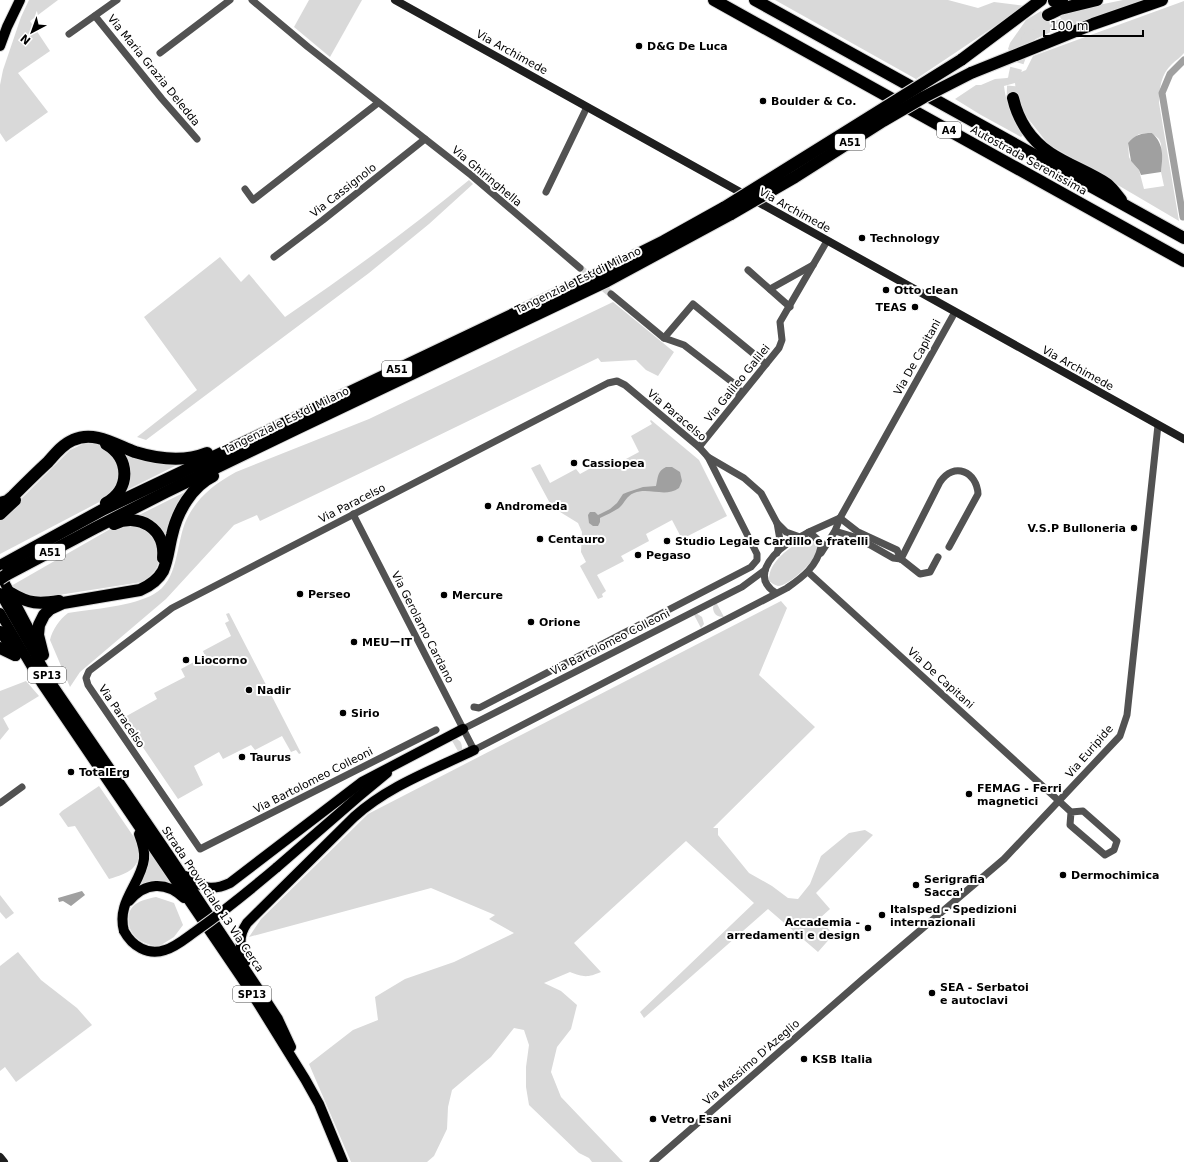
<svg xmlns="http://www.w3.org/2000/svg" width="1184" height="1162" viewBox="0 0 1184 1162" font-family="'DejaVu Sans','Noto Sans JP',sans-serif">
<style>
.green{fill:#d9d9d9;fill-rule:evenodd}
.water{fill:#a0a0a0}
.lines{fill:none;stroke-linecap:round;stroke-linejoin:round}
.stream{stroke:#a0a0a0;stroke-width:2}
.canal{stroke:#a0a0a0;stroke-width:7}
.street-tunnel{stroke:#d9d9d9;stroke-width:7;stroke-dasharray:7 3.5;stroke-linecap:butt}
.highway-tunnel{stroke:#d9d9d9;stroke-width:12;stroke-dasharray:12 6;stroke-linecap:butt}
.primary-casing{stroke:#dbdbdb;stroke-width:12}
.highway-casing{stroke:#dbdbdb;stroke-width:14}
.street{stroke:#525252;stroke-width:7}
.secondary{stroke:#1f1f1f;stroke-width:8}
.primary{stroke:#000;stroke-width:10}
.highway{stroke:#000;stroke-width:12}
.primary-bridge-casing{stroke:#dbdbdb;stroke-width:12;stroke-linecap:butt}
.highway-bridge-casing{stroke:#dbdbdb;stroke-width:14;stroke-linecap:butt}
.primary-bridge{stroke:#000;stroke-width:10}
.highway-bridge{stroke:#000;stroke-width:12}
.poi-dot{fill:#000;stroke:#fff;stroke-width:1.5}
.labels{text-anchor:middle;stroke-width:4;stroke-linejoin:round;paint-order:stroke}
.shield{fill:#fff;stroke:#4c4c4c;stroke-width:1}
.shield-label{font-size:10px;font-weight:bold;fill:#000}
.poi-label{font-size:11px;font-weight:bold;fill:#000;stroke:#fff;text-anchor:start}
.street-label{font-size:11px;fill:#000;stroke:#fff}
</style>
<rect width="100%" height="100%" fill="#fff"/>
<g class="green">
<path d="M29 0H58L30 21 50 51 18 73 48 112 6 142 0 133V85L3 70 21 17Z"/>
<path d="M309 0H362L330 57 294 27Z"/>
<path d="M775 0H948L978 8 994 2 1025 6 916 79Z"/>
<path d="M1123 0H1154L1068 30 1053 31 1010 51 1008 49 1010 43 1026 20 1041 11 1049 22 1057 26 1058 25 1050 21 1061 19 1060 17 1052 18 1069 11Z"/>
<path d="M1184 1V53C1180 58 1176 60 1172 64 1161 74 1159 89 1159 103L1179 221 1048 144 1026 116 1017 101 1015 83 1004 86C1006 104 1013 121 1023 135L1021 137 981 115 955 99 976 85H981L995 79 1007 78 1026 70 1033 56ZM1152 133 1159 139 1161 144 1162 158 1161 172 1164 186 1144 189 1139 170 1131 161 1129 157 1128 143 1139 134Z"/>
<path d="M469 180 473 184 429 224 369 273 146 440 137 437 197 390 144 317 220 257 241 282 249 274 285 317C348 274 410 229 469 180Z"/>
<path d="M613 302 674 352 658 376 646 370 636 360 601 362 598 358 390 459 260 521 257 515 234 525 166 599 80 672 70 687 50 640C52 630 60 619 68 613 93 609 134 606 154 594 178 581 176 546 185 523 195 499 214 484 236 472L369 419Z"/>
<path d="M651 420 699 460 727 516 682 539 672 520 646 534 649 541 621 556 624 561 597 575 606 591 602 594 603 597 598 599 580 566 586 562 581 552 582 532 578 523 552 507 531 468 540 464 550 483 576 469 580 474 607 459 611 467 639 452 631 436 652 424 650 421Z"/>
<path d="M92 443 104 446 119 465 118 482 107 498 0 554V520L70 450 83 444Z"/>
<path d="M122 451 177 464V465L127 490 129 478Z"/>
<path d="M193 488 167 536 143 516 139 515Z"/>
<path d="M140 524 157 539 160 559 156 569 150 576 142 582 46 597C32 596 22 594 11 586L112 528Z"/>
<path d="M807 537 812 538 818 546C818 548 818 551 817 553 813 562 789 586 778 586 774 585 772 583 769 581 768 561 791 547 807 537Z"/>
<path d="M781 601 787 608 759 675 815 727 713 828H718V835L749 873 772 886 788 898 798 899 810 884 821 856 849 833 865 830 873 835 816 893 830 909 820 918 833 935 818 952 768 909 644 1018 640 1012 754 903 686 841 574 943 601 972C587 978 583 977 570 972L544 983 561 991 577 1005 571 1029 557 1047 551 1072 561 1097 623 1162H592L589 1158 579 1153 529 1105 526 1087V1067L529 1045 524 1030 514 1028 491 1057 452 1090 448 1107 447 1129 434 1156 427 1162H351L309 1064 353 1030 378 1020 375 997 405 979 454 962 514 933 489 919 495 915 431 888 249 937 261 919 368 814Z"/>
<path d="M716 602 724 617C717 617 713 614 713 607Z"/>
<path d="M229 613 301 753 299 754 296 750 291 752 282 736 255 750 251 745 223 759 219 752 194 766 203 785 178 799 123 718 157 699 154 693 185 677 181 669 205 656 203 651 231 636 225 623 229 621 226 614Z"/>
<path d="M693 613H696L702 617 704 624 701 628Z"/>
<path d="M26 681 39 696 3 718 9 729 0 740V691Z"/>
<path d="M455 738C461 741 462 743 462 750L459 753 451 739Z"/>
<path d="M99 786 140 846C140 869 129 873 109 879L75 826 68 827 59 814 62 811Z"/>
<path d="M148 847 176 888 137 890Z"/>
<path d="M0 895 14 913 6 919 0 912Z"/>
<path d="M156 897 174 903 183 925 174 937 158 947C151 945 143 943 138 939 133 935 129 929 129 923 126 904 141 900 156 897Z"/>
<path d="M18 952 41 980 77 1008 92 1025 16 1082 5 1067 0 1071V966Z"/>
</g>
<g class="water">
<path d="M1152 133C1164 144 1163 156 1161 172L1141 175 1139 170 1131 161 1128 143C1135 135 1141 133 1152 133Z"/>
<path d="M666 467H672L680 472 682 481 679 488C665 498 649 487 634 493 626 496 625 503 619 508 613 512 606 515 600 518V522L598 526H593L589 523 588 515 590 512H595L598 515 610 509 617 503 623 494 628 492 643 487 656 486C658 478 657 471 666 467Z"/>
<path d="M82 891 85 895 71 906 63 901 59 902 58 898Z"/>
</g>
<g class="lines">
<path class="stream" d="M1183 216H1184"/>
<path class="canal" d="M1183 217 1162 93 1170 74 1184 60"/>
<path class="street-tunnel" d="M580 268 611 294"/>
<path class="highway-tunnel" d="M1013 98C1011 69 1026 33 1048 15"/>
<g class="primary-casing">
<g id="primary">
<path d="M0 46 7 27 20 0"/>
<path d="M0 574 37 644"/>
<path d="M0 593 54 687 169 855 265 999 278 1019 291 1047"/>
<path d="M0 613 42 684 251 992 305 1079 319 1104 343 1162"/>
<path d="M0 631 16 656"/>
<path d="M276 868 358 797 387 773"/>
<path d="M188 876C201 889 213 891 230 883L362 782 463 729"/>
<path d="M129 901C145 882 166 881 184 898"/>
<path d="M124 931C116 902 141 884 144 859 145 850 142 842 139 834"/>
<path d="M246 961C239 948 238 936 247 923L354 817C388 786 433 770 474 750"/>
</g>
</g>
<g class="highway-casing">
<g id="highway">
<path d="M714 0 1184 261"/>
<path d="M755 0 1184 238"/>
<path d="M1054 1 1062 0"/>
<path d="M1048 15 1060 9 1097 0"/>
<path d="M961 60 1041 0"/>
<path d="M971 73 1093 24 1162 0"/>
<path d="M1013 98C1018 120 1031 140 1050 153 1068 165 1089 172 1107 184 1112 188 1117 195 1121 200"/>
<path d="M106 444C130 458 131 489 106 503"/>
<path d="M0 503 7 501 13 496C24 485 36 473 48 462 55 454 63 444 73 440 94 430 116 445 135 452 158 459 185 462 207 453"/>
<path d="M0 514 15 500"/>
<path d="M114 524C139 512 166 529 163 558"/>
<path d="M0 566 104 509 602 272 664 241 725 207"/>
<path d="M6 575 95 528 166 492 298 428 607 281 731 214"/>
<path d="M11 593C29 604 39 604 59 601"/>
<path d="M0 648 15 655"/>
<path d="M43 655 38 635 39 625 44 615 50 609 63 603 140 590C149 586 158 580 163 571 168 560 169 546 172 535 177 512 192 486 213 476"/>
</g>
</g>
<g class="street">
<path d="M252 0 308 47 471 175 580 268"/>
<path d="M95 16 162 99 197 139"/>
<path d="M69 34 117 0"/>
<path d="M160 53 230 0"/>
<path d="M245 189 253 200 378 103"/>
<path d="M546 192 587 107"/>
<path d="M274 257 323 220 425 139"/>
<path d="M748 270 790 307"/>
<path d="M770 289 813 265"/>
<path d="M611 294 664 338 684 345 736 385 739 390V396"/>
<path d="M664 338 693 304 766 364"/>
<path d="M699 447 779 348 782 340 780 322 827 241"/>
<path d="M708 457 744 478 761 493 777 523 780 540 777 553"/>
<path d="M353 514 474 750 787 588C803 577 817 566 821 547L817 539 809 532C802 536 794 540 787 544 770 556 752 578 776 593"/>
<path d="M840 518 858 532 897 550 901 559"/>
<path d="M777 523 786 532 800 537"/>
<path d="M835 531 858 538 893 558 901 559"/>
<path d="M809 532 840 518"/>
<path d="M821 553 835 531 840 518 955 312"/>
<path d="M938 557 930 572 920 574 901 559 940 482C954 461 977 472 978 494L949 547"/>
<path d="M808 572 1059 801 1071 812 1070 825 1105 855 1114 850 1117 841 1083 811 1071 812"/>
<path d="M463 729 742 587 765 570"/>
<path d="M436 730 200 849 88 685 86 678 89 671 172 608 608 383 617 381 625 385 699 447 708 457 757 554V560L751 567 479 708 474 707"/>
<path d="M0 803 22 787"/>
<path d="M653 1162 863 979 1004 859 1120 736 1127 715 1158 425"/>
</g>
<g class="secondary">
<path d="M395 0 1184 439"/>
<path d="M0 1157 4 1162"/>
</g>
<use href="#primary" class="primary"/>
<use href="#highway" class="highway"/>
<g class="primary-bridge-casing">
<path id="primary-bridge" d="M124 931C132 946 148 956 165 950 176 947 186 938 196 931 224 911 250 890 276 868"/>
</g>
<g class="highway-bridge-casing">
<g id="highway-bridge">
<path d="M725 207 961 60"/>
<path d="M731 214 795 177 883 121 924 97 971 73"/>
<path d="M0 579 6 575"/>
</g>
</g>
<use href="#primary-bridge" class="primary-bridge"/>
<use href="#highway-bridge" class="highway-bridge"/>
</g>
<g class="poi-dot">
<circle cx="639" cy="46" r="4"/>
<circle cx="763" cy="101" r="4"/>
<circle cx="862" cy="238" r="4"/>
<circle cx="886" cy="290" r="4"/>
<circle cx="915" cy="307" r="4"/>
<circle cx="574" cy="463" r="4"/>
<circle cx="488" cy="506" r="4"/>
<circle cx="1134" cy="528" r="4"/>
<circle cx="540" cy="539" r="4"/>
<circle cx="667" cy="541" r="4"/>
<circle cx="638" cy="555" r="4"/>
<circle cx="300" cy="594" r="4"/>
<circle cx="444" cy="595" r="4"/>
<circle cx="531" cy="622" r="4"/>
<circle cx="354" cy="642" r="4"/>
<circle cx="186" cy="660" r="4"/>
<circle cx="249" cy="690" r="4"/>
<circle cx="343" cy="713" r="4"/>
<circle cx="242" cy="757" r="4"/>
<circle cx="71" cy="772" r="4"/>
<circle cx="969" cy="794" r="4"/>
<circle cx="1063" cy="875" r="4"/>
<circle cx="916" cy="885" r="4"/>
<circle cx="882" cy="915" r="4"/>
<circle cx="868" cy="928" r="4"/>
<circle cx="932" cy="993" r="4"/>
<circle cx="804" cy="1059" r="4"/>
<circle cx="653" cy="1119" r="4"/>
</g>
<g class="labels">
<g class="shield">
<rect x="937" y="122" width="24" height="16" rx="3"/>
<rect x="835" y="134" width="30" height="16" rx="3"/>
<rect x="382" y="361" width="30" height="16" rx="3"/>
<rect x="35" y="544" width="30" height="16" rx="3"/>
<rect x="28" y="667" width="38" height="16" rx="3"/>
<rect x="233" y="986" width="38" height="16" rx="3"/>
</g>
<g class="shield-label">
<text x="949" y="134">A4</text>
<text x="850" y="146">A51</text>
<text x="397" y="373">A51</text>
<text x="50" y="556">A51</text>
<text x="47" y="679">SP13</text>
<text x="252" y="998">SP13</text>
</g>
<g class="poi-label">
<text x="647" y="50">D&amp;G De Luca</text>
<text x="771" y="105">Boulder &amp; Co.</text>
<text x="870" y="242">Technology</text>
<text x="894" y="294">Otto clean</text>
<text x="907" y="311" text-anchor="end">TEAS</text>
<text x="582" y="467">Cassiopea</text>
<text x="496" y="510">Andromeda</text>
<text x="1126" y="532" text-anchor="end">V.S.P Bulloneria</text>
<text x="548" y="543">Centauro</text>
<text x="675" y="545">Studio Legale Cardillo e fratelli</text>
<text x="646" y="559">Pegaso</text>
<text x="308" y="598">Perseo</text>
<text x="452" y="599">Mercure</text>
<text x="539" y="626">Orione</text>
<text x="362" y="646">MEUーIT</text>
<text x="194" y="664">Liocorno</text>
<text x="257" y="694">Nadir</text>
<text x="351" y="717">Sirio</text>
<text x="250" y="761">Taurus</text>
<text x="79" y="776">TotalErg</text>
<text x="977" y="792">FEMAG - Ferri<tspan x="977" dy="13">magnetici</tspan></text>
<text x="1071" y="879">Dermochimica</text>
<text x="924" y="883">Serigrafia<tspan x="924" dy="13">Sacca'</tspan></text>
<text x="890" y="913">Italsped - Spedizioni<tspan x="890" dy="13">internazionali</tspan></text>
<text x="860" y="926" text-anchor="end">Accademia -<tspan x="860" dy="13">arredamenti e design</tspan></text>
<text x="940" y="991">SEA - Serbatoi<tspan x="940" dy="13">e autoclavi</tspan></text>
<text x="812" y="1063">KSB Italia</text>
<text x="661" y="1123">Vetro Esani</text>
</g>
<g class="street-label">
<text transform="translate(512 52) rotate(29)" y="4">Via Archimede</text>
<text transform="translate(154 70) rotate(51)" y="4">Via Maria Grazia Deledda</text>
<text transform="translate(1029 160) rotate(29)" y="4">Autostrada Serenissima</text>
<text transform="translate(487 176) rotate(40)" y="4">Via Ghiringhella</text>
<text transform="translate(343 190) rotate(-38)" y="4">Via Cassignolo</text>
<text transform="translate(795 210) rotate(29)" y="4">Via Archimede</text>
<text transform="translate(578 280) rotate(-26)" y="4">Tangenziale Est di Milano</text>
<text transform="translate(917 357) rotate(-61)" y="4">Via De Capitani</text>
<text transform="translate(1078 368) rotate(29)" y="4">Via Archimede</text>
<text transform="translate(737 383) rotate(-51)" y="4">Via Galileo Galilei</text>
<text transform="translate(677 415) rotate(40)" y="4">Via Paracelso</text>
<text transform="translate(286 420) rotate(-26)" y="4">Tangenziale Est di Milano</text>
<text transform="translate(352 503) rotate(-27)" y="4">Via Paracelso</text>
<text transform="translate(423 627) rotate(63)" y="4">Via Gerolamo Cardano</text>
<text transform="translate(610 642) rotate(-27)" y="4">Via Bartolomeo Colleoni</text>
<text transform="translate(941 678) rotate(42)" y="4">Via De Capitani</text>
<text transform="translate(122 716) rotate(56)" y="4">Via Paracelso</text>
<text transform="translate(1089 751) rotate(-49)" y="4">Via Euripide</text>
<text transform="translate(313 780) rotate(-27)" y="4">Via Bartolomeo Colleoni</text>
<text transform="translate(213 899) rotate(56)" y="4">Strada Provinciale 13 Via Cerca</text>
<text transform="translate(751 1062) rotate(-41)" y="4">Via Massimo D'Azeglio</text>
</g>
</g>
<g transform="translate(32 32) rotate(221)" stroke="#ffffff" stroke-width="3" paint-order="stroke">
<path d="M0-3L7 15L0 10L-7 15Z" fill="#000000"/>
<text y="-6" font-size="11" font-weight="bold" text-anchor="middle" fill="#000000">N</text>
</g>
<path d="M1044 30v6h99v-6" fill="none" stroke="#000000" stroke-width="2"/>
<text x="1050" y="30" font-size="12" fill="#000000" stroke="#ffffff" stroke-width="3" paint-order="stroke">100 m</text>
</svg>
